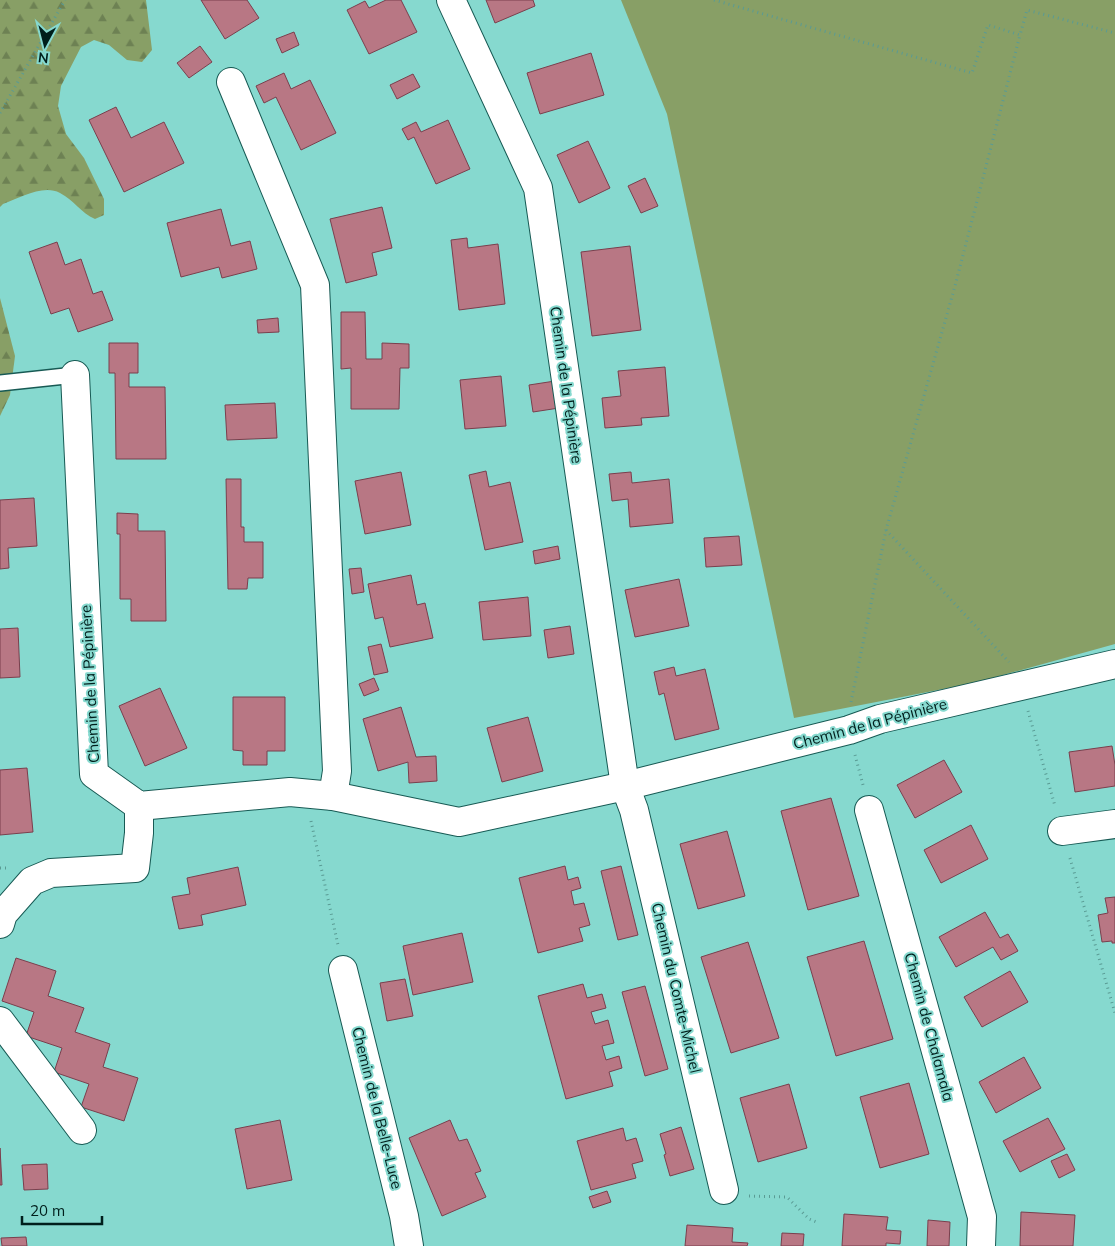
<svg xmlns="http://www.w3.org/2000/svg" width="1115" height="1246" viewBox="0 0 1115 1246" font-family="Mulish,sans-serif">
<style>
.forest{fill:url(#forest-firs)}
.park{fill:#889f66}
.building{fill:#b87784;stroke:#7a3f4d}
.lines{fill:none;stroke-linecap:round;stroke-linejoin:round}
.service-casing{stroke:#175a54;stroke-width:18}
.minor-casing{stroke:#175a54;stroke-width:30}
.path{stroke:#5a9b94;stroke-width:3;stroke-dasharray:1 4;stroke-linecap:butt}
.service{stroke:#fff;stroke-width:15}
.minor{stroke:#fff;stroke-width:28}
.labels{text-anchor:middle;stroke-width:4;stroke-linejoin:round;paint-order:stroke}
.street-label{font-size:15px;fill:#001f1c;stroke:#86d9cf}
</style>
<defs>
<pattern id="forest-firs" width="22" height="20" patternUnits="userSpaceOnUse" patternTransform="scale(1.25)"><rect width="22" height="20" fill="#889f66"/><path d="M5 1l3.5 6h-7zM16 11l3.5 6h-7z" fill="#6d8153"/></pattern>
</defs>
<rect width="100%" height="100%" fill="#86d9cf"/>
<g class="forest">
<path d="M0 0H146L152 50 142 62 127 60 109 45 94 40 81 47 61 86 58 106 66 134 84 158 104 199V215L95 219C81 213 74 200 60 193 43 184 20 198 3 204L0 207Z"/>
<path d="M0 298 15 356 10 395 0 416Z"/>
</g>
<path class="park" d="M621 0H1115V644L974 683 794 718 667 114Z"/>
<g class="building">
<path d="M201 0H247L259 18 225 39Z"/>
<path d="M386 0H401L417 32 369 54 347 10 365 1 369 8Z"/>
<path d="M486 0H533L535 6 495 23Z"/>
<path d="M294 32 299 45 282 53 276 39Z"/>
<path d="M200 46 212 62 189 78 177 63Z"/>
<path d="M591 53 604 95 540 114 527 73Z"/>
<path d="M284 73 291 89 310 80 336 133 301 150 276 97 264 103 256 86Z"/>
<path d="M413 74 420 87 397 99 390 85Z"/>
<path d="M116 107 131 138 164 122 184 163 124 192 89 120Z"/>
<path d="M448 120 470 169 436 184 414 137 408 140 402 129 416 122 421 132Z"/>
<path d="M588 141 610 188 579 203 557 155Z"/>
<path d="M645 178 658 206 641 213 628 186Z"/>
<path d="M382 207 392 248 372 253 377 275 346 283 330 219Z"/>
<path d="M221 209 231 246 250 241 257 269 222 278 219 267 181 277 167 223Z"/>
<path d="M467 238 468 248 498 244 505 304 459 310 451 240Z"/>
<path d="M57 242 65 265 81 259 93 294 102 291 113 320 78 332 69 308 51 314 29 252Z"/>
<path d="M630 246 641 330 592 336 581 252Z"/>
<path d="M341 312H365L366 359H382V343L409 344V368H400L399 409H351V368L341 369Z"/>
<path d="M278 318 279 332 258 333 257 320Z"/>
<path d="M109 343H138V373H129V387H165L166 459H116L115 373H109Z"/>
<path d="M665 367 669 416 641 418 642 425 605 428 602 398 621 396 618 371Z"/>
<path d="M501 376 506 426 465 429 460 380Z"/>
<path d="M555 381 559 408 533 412 529 385Z"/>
<path d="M275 403 277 438 227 440 225 405Z"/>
<path d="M486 471 489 487 510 482 523 542 485 550 469 475Z"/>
<path d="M401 472 411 525 365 534 355 481Z"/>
<path d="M631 472 632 483 669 479 673 523 630 527 628 499 612 501 609 474Z"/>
<path d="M226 479H241V527H244V542H263V578H248L247 589H228Z"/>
<path d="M34 498 37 546 8 548 9 568 0 569V500Z"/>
<path d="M117 513 138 514V531H165L166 621H131V599H120V534H117Z"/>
<path d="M739 536 742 565 706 567 704 538Z"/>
<path d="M558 546 560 559 535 564 533 551Z"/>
<path d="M361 568 364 592 352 594 349 569Z"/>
<path d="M411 575 417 605 425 603 433 638 390 647 383 617 375 619 368 584Z"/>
<path d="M679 579 689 626 635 637 625 590Z"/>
<path d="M528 597 531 636 483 640 479 602Z"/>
<path d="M570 626 574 654 548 658 544 630Z"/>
<path d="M18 628 20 677 0 678V629Z"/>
<path d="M381 644 388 672 374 675 368 647Z"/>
<path d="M674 667 676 676 705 669 719 729 675 740 664 693 659 695 654 672Z"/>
<path d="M374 678 379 690 364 696 359 684Z"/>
<path d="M160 688 187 748 145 766 119 706Z"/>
<path d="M233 697H285V751H267V765H243V751L233 750Z"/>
<path d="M401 707 416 757 436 756 437 781 409 783 408 762 378 771 363 719Z"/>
<path d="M528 717 543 771 502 782 487 728Z"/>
<path d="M1112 746 1115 765V786L1075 792 1069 752Z"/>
<path d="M944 760 962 792 915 818 897 785Z"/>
<path d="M27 768 33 832 0 835V770Z"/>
<path d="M831 798 859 896 808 910 781 811Z"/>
<path d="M971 825 988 859 941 883 924 850Z"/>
<path d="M727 831 745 896 698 909 680 844Z"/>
<path d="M565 866 568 880 578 877 581 888 571 891 574 905 584 903 590 925 579 928 583 941 538 953 519 878Z"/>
<path d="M621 866 638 935 618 940 601 871Z"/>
<path d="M238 867 246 905 201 915 203 925 179 929 172 897 190 894 187 878Z"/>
<path d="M1115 897V943H1112V941L1102 942 1098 915 1108 913 1105 898Z"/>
<path d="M985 912 1000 938 1008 934 1018 951 1001 960 993 947 956 967 939 937Z"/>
<path d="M462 933 473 982 413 995 403 946Z"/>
<path d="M864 941 893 1039 836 1056 807 957Z"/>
<path d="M748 942 779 1038 731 1053 701 957Z"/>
<path d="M16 958 56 971 48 996 84 1008 75 1032 110 1044 103 1067 138 1078 124 1121 81 1107 89 1084 54 1072 62 1048 26 1036 34 1012 2 1001Z"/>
<path d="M1010 971 1028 1002 982 1027 964 997Z"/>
<path d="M405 979 413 1016 387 1021 380 983Z"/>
<path d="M583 984 587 998 602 994 606 1008 591 1012 595 1024 608 1020 614 1043 602 1046 606 1060 619 1056 622 1068 609 1072 613 1086 566 1099 538 996Z"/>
<path d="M645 986 668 1069 645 1076 622 992Z"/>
<path d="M1024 1057 1041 1088 996 1113 979 1082Z"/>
<path d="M909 1083 929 1154 880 1168 860 1097Z"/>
<path d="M789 1084 807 1148 758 1162 740 1098Z"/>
<path d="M1048 1118 1065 1149 1020 1172 1003 1141Z"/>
<path d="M280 1120 292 1180 247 1189 235 1129Z"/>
<path d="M450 1120 459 1141 467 1139 481 1171 475 1173 486 1197 442 1216 409 1138Z"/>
<path d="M681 1127 694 1169 670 1176 664 1155 666 1154 660 1134Z"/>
<path d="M623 1128 626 1141 636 1138 643 1161 632 1164 636 1178 591 1190 577 1141Z"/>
<path d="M0 1148 2 1185H0Z"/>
<path d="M1067 1154 1075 1170 1059 1178 1051 1161Z"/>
<path d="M47 1164 48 1189 24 1190 22 1165Z"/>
<path d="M607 1191 611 1202 593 1208 589 1197Z"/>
<path d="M1021 1212 1075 1215 1073 1246H1020Z"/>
<path d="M844 1214 888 1217 886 1230 901 1231 900 1244 886 1243V1246H842Z"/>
<path d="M928 1220 950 1222 949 1246H927Z"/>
<path d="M687 1225 733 1228 732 1242 748 1243 747 1246H685Z"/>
<path d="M782 1233 804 1234 803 1246H781Z"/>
<path d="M26 1237 27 1246H2L1 1238Z"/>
</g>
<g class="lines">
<g class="service-casing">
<path id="service" d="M0 383 75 375"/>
</g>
<g class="minor-casing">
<g id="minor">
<path d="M451 0 538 188 625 786 634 810 724 1190"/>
<path d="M231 82 315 285 337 771 333 796"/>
<path d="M75 375 94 774 139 806 290 792 333 796 459 822 625 786 849 730 880 719 1115 664"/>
<path d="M869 810 982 1217 981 1246"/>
<path d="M1062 831 1115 824"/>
<path d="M0 924 3 914 32 881 51 873 135 868 139 833V806"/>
<path d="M343 970 404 1216 409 1246"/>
<path d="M0 1021 82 1130"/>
</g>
</g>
<g class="path">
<path d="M714 0 972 73 988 25 1020 35 1027 10 1115 33"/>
<path d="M0 113 65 0"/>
<path d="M886 530 1009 662"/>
<path d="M851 702 886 530 955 286 1020 35"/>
<path d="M1028 711 1055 806"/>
<path d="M855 755 863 785"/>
<path d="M311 821 338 945"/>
<path d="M1070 858 1115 1013"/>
<path d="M0 868H7"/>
<path d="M749 1196 787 1197 809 1219 819 1223"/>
</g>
<use href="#service" class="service"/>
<use href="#minor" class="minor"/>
</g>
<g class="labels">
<g class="street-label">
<text transform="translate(566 385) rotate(82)" y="5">Chemin de la Pépinière</text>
<text transform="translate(90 684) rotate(-93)" y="5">Chemin de la Pépinière</text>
<text transform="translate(870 724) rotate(-15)" y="5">Chemin de la Pépinière</text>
<text transform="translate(676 988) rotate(77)" y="5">Chemin du Comte-Michel</text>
<text transform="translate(929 1027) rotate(75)" y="5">Chemin de Chalamala</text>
<text transform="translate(377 1108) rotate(76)" y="5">Chemin de la Belle-Luce</text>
</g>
</g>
<g transform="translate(45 45) rotate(187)" stroke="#86d9cf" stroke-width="4" paint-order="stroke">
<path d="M0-4L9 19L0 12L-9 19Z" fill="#001f1c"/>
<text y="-8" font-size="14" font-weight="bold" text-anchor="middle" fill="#001f1c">N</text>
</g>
<path d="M22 1216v8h80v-8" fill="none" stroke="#001f1c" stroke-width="2.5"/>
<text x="30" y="1216" font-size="15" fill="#001f1c" stroke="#86d9cf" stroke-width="4" paint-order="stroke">20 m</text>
</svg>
